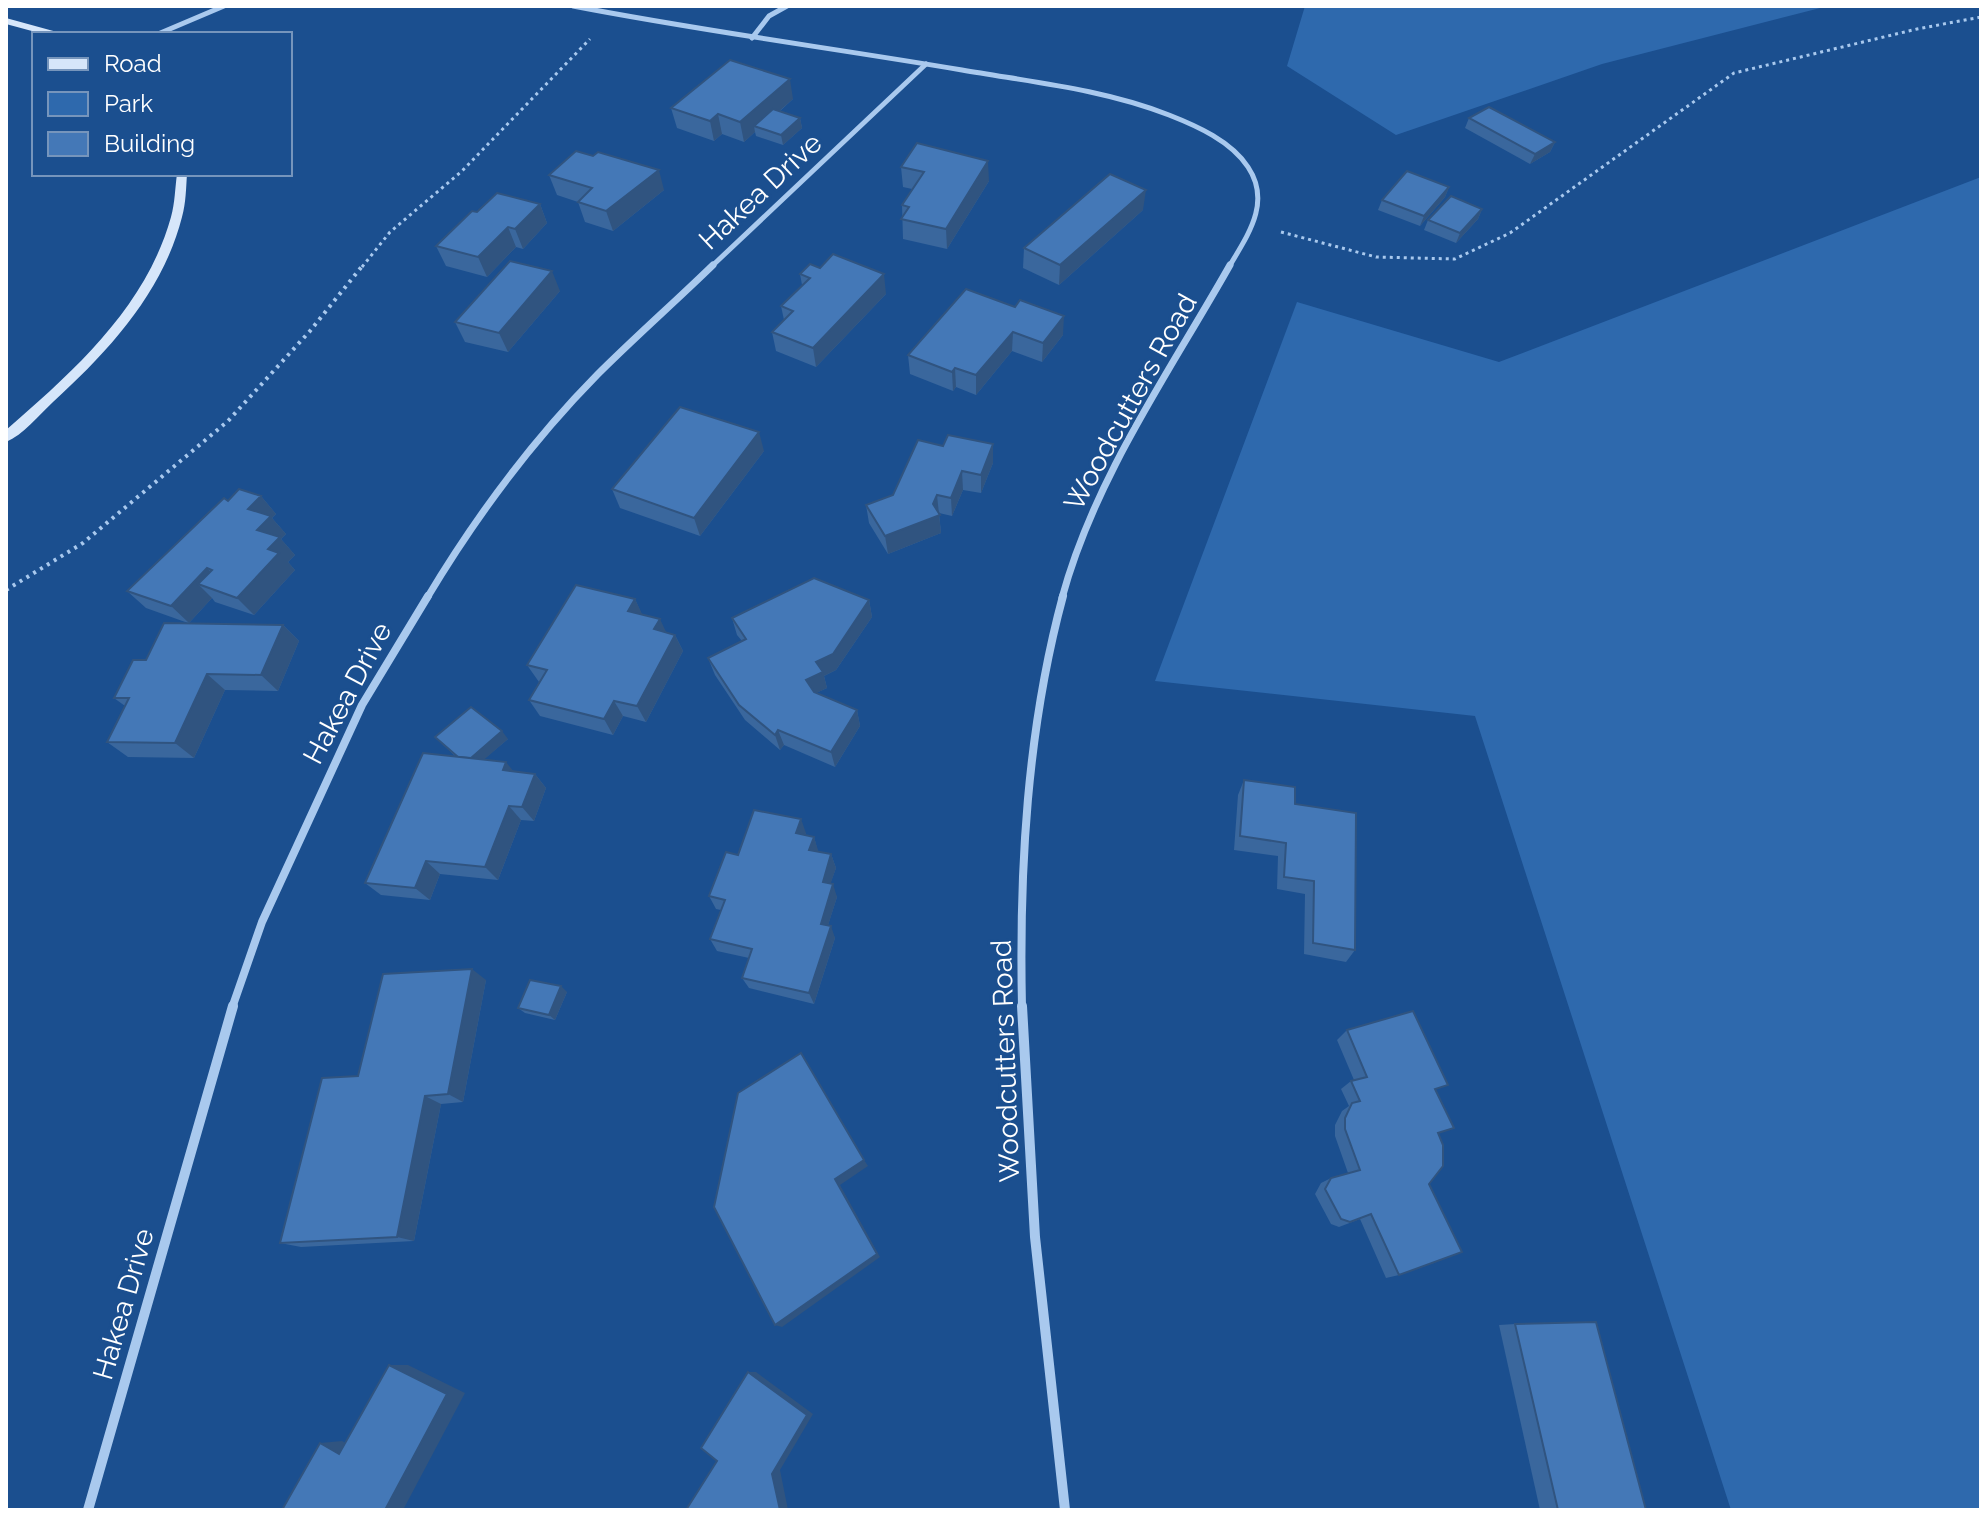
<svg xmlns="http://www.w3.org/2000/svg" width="1987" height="1516" viewBox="0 0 1987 1516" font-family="Raleway,sans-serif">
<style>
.green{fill:#2e69ad}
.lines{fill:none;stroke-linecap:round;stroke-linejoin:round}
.path-far1{stroke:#a9c9ee;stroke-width:3;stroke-dasharray:3 4;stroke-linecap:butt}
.path{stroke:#a9c9ee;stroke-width:4;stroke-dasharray:3 5;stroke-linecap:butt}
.street-far3{stroke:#a9c9ee;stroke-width:5}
.street-far2{stroke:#a9c9ee;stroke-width:7}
.street-far1{stroke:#a9c9ee;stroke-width:8}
.street{stroke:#a9c9ee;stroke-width:10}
.secondary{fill:#d6e6fa;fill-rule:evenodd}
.wall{fill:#3a679d}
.shaded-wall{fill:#305480}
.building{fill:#4478b7;stroke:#305480;stroke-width:2}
.labels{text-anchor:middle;stroke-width:6;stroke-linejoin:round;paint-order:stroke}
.street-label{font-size:28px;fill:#fff;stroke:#1b4f8f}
</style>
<rect width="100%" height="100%" fill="#1b4f8f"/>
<g class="green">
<path d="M1305 6H1828L1602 64 1396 135 1287 66Z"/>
<path d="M1981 177V1510H1731L1475 716 1155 681 1297 302 1499 362Z"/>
</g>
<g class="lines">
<g class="path-far1">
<path d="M1281 232 1376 257 1455 259 1510 233 1734 73 1917 29 1981 17"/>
<path d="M362 267 390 232 462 171 590 39"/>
</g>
<path class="path" d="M6 590 83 543 228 421 310 331 363 265"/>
<g class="street-far3">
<path d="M573 6C702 31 832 48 962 70 1031 82 1103 89 1169 115 1197 126 1231 141 1248 167 1272 203 1247 236 1229 267"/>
<path d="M158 34 224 6"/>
<path d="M752 38 769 16 787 6"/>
<path d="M711 267 926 64"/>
</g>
<g class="street-far2">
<path d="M427 598C475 518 532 441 597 375 635 337 675 302 713 265"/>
<path d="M1062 598C1095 477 1169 373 1230 265"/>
</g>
<g class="street-far1">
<path d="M232 1008 262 922 362 705 428 596"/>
<path d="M1022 1008C1019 870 1027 729 1063 596"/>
</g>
<g class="street">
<path d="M1022 1006 1035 1237 1065 1510"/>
<path d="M88 1510 233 1006"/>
</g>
<g class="secondary">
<path d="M6 18 57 32 59 34H43L6 24Z"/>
<path d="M177 174H187C186 188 186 203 182 217 163 292 109 351 53 402 39 415 23 435 6 442V430C74 371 146 307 171 217 175 203 175 188 177 174Z"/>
</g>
</g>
<g class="wall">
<path d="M793 99 780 111 800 118 802 128 783 145 756 136 755 132 744 142 722 134 714 141 677 128 671 108Z"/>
<path d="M1469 118 1555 142 1550 152 1530 164 1465 128Z"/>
<path d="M901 167 989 181 947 249 903 239 902 205 912 189 903 187Z"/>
<path d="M549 175 664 190 613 231 585 222 578 202 557 195Z"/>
<path d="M1449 187 1445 197 1420 226 1378 210 1382 200Z"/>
<path d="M540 204 547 223 523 249 516 247 487 277 446 266 436 246 477 212Z"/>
<path d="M1482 209 1478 219 1456 243 1424 230 1428 220Z"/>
<path d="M1143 210 1059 285 1023 268 1024 248Z"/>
<path d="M800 274 886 294 816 367 776 351 772 332 784 320 781 306 802 285Z"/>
<path d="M560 291 508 352 465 342 455 322Z"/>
<path d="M1015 307 1063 335 1042 362 1012 351 976 395 956 387 953 391 910 374 908 355Z"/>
<path d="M918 440 993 463 981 493 963 490 952 516 939 513 941 533 888 554 869 523 866 505 893 495Z"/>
<path d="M764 451 700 536 620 508 612 489Z"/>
<path d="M261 496 276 514 272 518 286 534 281 539 295 555 288 562 295 570 254 615 215 602 212 598 189 623 283 625 299 641 278 691 225 690 194 758 128 757 107 742 125 706 114 698 146 660 188 623 146 608 127 591 228 501Z"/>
<path d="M635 599 642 615 666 632 675 635 683 651 646 722 623 716 613 735 540 716 529 700 539 682 527 665Z"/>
<path d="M869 600 872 617 836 670 824 676 827 688 816 693 857 710 860 726 835 767 784 745 780 750 745 720 715 675 708 658 742 641 737 635 732 618Z"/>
<path d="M435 737 508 739 484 759 514 772 535 774 546 788 534 821 521 820 498 880 440 874 430 900 381 895 365 883 455 756Z"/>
<path d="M1244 780 1295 804 1355 950 1346 962 1304 954 1305 894 1277 889 1278 856 1234 850 1238 795Z"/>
<path d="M806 833 805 835 814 837 818 852 831 854 836 868 830 884 837 897 828 925 835 938 814 1004 749 988 742 978 749 958 717 951 710 939 721 910 716 909 709 896 738 855Z"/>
<path d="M486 980 463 1102 441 1104 414 1241 301 1247 280 1243 358 1076Z"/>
<path d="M567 992 555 1020 525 1013 518 1008Z"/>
<path d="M1347 1030 1436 1093 1439 1136 1429 1184 1399 1275 1386 1278 1360 1219 1339 1227 1331 1224 1315 1194 1321 1183 1331 1178 1348 1173 1335 1136V1125L1342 1111 1349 1106 1341 1089 1351 1081 1354 1080 1337 1040Z"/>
<path d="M1515 1324 1646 1510H1540L1499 1325Z"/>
</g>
<g class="shaded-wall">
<path d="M790 79 793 99 760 128 754 126 755 132 744 142 740 122Z"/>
<path d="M718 114 722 134 714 141 710 121Z"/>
<path d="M800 118 802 128 783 145 781 135Z"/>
<path d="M1555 142 1550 152 1530 164 1535 154Z"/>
<path d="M988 161 989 181 947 249 946 229Z"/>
<path d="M659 170 664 190 613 231 606 211Z"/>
<path d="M1449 187 1445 197 1420 226 1424 216Z"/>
<path d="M1146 190 1143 210 1059 285 1060 265Z"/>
<path d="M540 204 547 223 523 249 515 229Z"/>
<path d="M1482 209 1478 219 1456 243 1460 233Z"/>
<path d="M508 227 516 247 487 277 478 257Z"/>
<path d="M552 271 560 291 508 352 499 333Z"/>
<path d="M884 274 886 294 816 367 813 348Z"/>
<path d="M1064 316 1063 335 1042 362 1043 343Z"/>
<path d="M1013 332 1012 351 976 395V375Z"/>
<path d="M955 368 956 387 953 391 952 372Z"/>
<path d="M759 432 764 451 700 536 694 518Z"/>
<path d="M993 444V463L981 493V475Z"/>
<path d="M962 471 963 490 952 516 951 498Z"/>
<path d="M937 495 941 533 888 554 885 536 933 504Z"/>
<path d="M261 496 276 514 272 518 286 534 281 539 295 555 288 562 295 570 254 615 237 598 268 549 257 530 248 509Z"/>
<path d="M207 568 224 586 198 584 212 598 189 623 171 606Z"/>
<path d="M635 599 643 616 628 611Z"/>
<path d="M869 600 872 617 836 670 824 676 827 688 810 696 806 680 816 662Z"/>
<path d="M660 619 668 636 654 629Z"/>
<path d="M283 625 299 641 278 691 261 675Z"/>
<path d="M675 635 683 651 646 722 637 706Z"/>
<path d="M207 674 225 690 194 758 175 743Z"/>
<path d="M614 701 623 716 613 735 604 719Z"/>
<path d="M857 710 860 726 835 767 831 752Z"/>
<path d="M778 730 784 745 780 750 775 735Z"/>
<path d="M502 731 508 739 472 770 465 763Z"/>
<path d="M506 762 518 777 503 770Z"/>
<path d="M535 774 546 788 534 821 522 807Z"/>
<path d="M509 806 521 820 498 880 485 867Z"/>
<path d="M801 819 806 833 801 847 796 833Z"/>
<path d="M814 837 818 850 814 863 809 850Z"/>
<path d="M831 854 836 868 827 894 823 882Z"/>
<path d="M426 861 440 874 430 900 415 888Z"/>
<path d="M833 884 837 897 825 935 821 924Z"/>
<path d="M831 926 835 938 814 1004 809 993Z"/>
<path d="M472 969 486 980 463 1102 448 1094Z"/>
<path d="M561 986 567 992 555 1020 549 1015Z"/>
<path d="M425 1096 441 1104 414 1241 397 1237Z"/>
<path d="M864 1160 868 1166 840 1185 880 1257 782 1327 775 1325 835 1179Z"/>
<path d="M389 1365H408L465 1393 403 1510H385Z"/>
<path d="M748 1372H756L813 1414 780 1470 788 1510H780Z"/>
<path d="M342 1441 361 1451 339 1454 320 1443Z"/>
</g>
<g class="building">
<path d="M730 60 790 79 740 122 718 114 710 121 671 108Z"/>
<path d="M1489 107 1555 142 1535 154 1469 118Z"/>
<path d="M773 109 800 118 781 135 754 126Z"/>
<path d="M917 143 988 161 946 229 901 219 909 207 902 205 924 172 901 167Z"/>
<path d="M576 151 593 156 598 152 659 170 606 211 578 202 592 188 549 175Z"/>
<path d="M1407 171 1449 187 1424 216 1382 200Z"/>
<path d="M1110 174 1146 190 1060 265 1024 248Z"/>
<path d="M497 193 540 204 515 229 508 227 478 257 436 246 472 211 477 212Z"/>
<path d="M1451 196 1482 209 1460 233 1428 220Z"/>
<path d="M833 254 884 274 813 348 772 332 793 311 781 306 810 278 800 274 810 264 820 268Z"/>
<path d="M510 261 552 271 499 333 455 322Z"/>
<path d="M966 289 1015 307 1020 300 1064 316 1043 343 1013 332 976 375 955 368 952 372 908 355Z"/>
<path d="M680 407 759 432 694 518 612 489Z"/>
<path d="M948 435 993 444 981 475 962 471 951 498 937 495 933 504 940 515 885 536 866 505 893 495 918 440 943 446Z"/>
<path d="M239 489 261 496 248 509 271 516 257 530 280 537 268 549 279 553 237 598 198 584 212 570 207 568 171 606 127 591 224 498 228 501Z"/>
<path d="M814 578 869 600 833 654 816 662 823 672 806 680 814 692 857 710 831 752 778 730 775 735 739 705 708 658 746 639 732 618Z"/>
<path d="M576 585 635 599 628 611 660 619 654 629 675 635 637 706 614 701 604 719 529 700 547 670 527 665Z"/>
<path d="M164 623 283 625 261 675 207 674 175 743 107 742 129 698H114L133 660H146Z"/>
<path d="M471 707 502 731 471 758 458 757 435 737Z"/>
<path d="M423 753 506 762 503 770 535 774 522 807 509 806 485 867 426 861 415 888 365 883Z"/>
<path d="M1244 780 1295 787V804L1356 813 1355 950 1313 943 1314 881 1284 877 1286 843 1240 836Z"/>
<path d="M754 810 801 819 796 833 814 837 809 850 831 854 823 882 833 884 821 924 831 926 809 993 742 978 752 949 710 939 725 900 709 896 726 852 738 855Z"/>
<path d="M472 969 448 1094 425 1096 397 1237 280 1243 322 1078 358 1076 383 974Z"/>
<path d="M530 980 561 986 549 1015 518 1008Z"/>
<path d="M1413 1011 1448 1085 1435 1089 1454 1128 1438 1133 1443 1145V1166L1429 1184 1462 1252 1399 1275 1371 1214 1350 1222 1341 1219 1325 1189 1331 1178 1360 1170 1345 1129V1118L1352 1103 1360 1101 1351 1081 1367 1077 1347 1030Z"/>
<path d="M801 1053 864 1160 835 1179 877 1254 775 1325 714 1207 738 1093Z"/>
<path d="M1596 1322 1646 1510H1558L1515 1324Z"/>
<path d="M389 1365 447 1394 385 1510H282L320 1443 339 1454Z"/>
<path d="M748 1372 807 1415 772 1474 780 1510H686L717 1461 701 1448Z"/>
</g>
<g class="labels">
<g class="street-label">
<text transform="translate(760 191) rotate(-43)" y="10">Hakea Drive</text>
<text transform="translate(1130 402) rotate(-61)" y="10">Woodcutters Road</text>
<text transform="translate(347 693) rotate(-62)" y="10">Hakea Drive</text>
<text transform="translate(1005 1061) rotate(-92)" y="10">Woodcutters Road</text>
<text transform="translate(123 1304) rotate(-74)" y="10">Hakea Drive</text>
</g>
</g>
<rect width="1987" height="1516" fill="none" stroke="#ffffff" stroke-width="16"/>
<rect x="32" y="32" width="260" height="144" fill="#1b4f8f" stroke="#7695bc" stroke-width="2"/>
<rect x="48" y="58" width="40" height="12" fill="#d6e6fa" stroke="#7695bc" stroke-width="2"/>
<text x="104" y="72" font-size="24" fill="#ffffff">Road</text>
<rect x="48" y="92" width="40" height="24" fill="#2e69ad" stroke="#7695bc" stroke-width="2"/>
<text x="104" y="112" font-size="24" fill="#ffffff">Park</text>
<rect x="48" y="132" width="40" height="24" fill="#4478b7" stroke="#7695bc" stroke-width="2"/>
<text x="104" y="152" font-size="24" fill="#ffffff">Building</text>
</svg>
